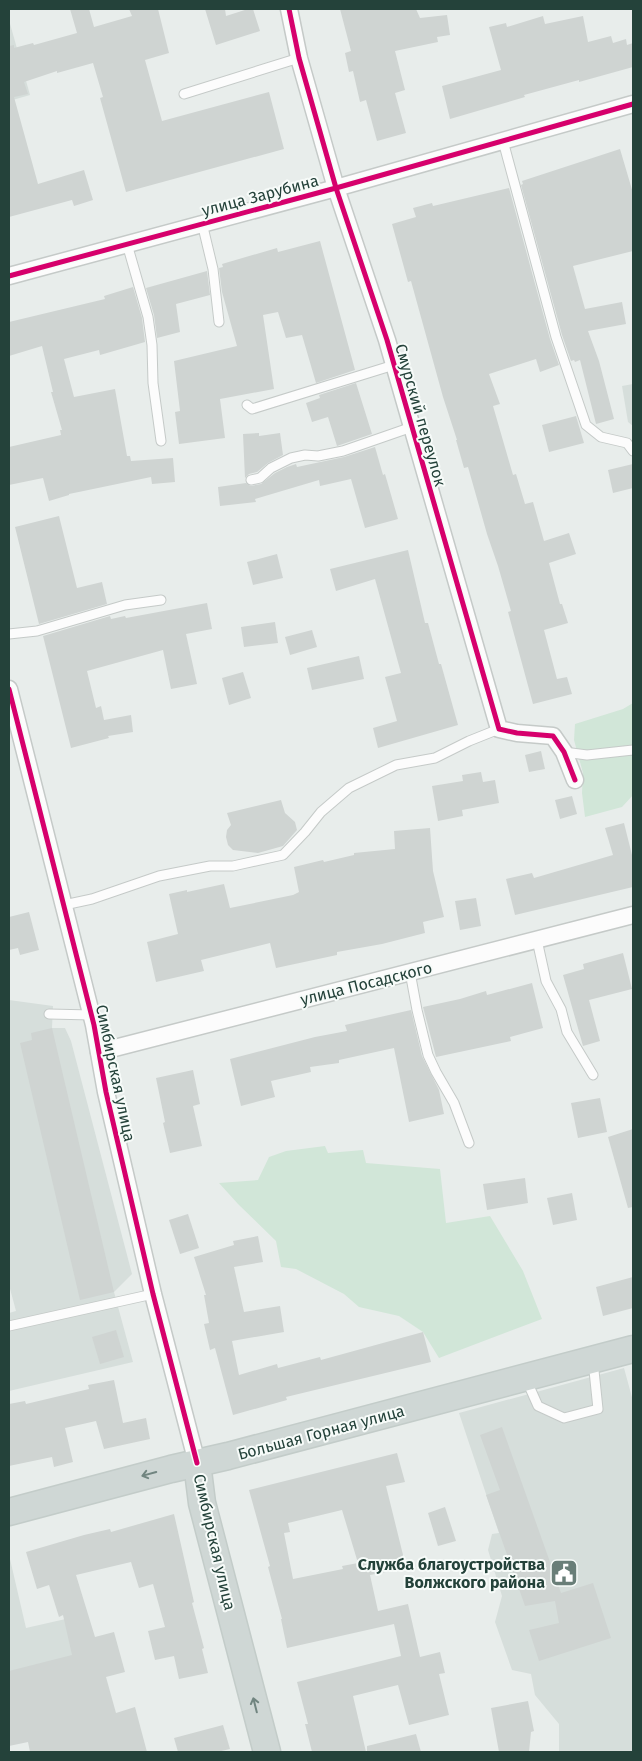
<svg xmlns="http://www.w3.org/2000/svg" width="642" height="1761" viewBox="0 0 642 1761" font-family="'Fira Sans',sans-serif">
<style>
.built{fill:#d6dedb}
.green{fill:#d1e6d8}
.building{fill:#cfd4d2;fill-rule:evenodd}
.lines{fill:none;stroke-linecap:round;stroke-linejoin:round}
.service-casing{stroke:#c5cac8;stroke-width:11}
.minor-casing{stroke:#c5cac8;stroke-width:19}
.primary-casing{stroke:#c3ccc9;stroke-width:29}
.service{stroke:#fcfcfc;stroke-width:9}
.minor{stroke:#fcfcfc;stroke-width:16}
.primary{stroke:#cfd7d5;stroke-width:26}
.cycleway-casing{stroke:#f7fbf9;stroke-width:8}
.cycleway{stroke:#d6006c;stroke-width:5}
.oneway{stroke:#718580}
.labels{text-anchor:middle;stroke-width:4;stroke-linejoin:round;paint-order:stroke}
.street-label{font-size:16px;fill:#24423a;stroke:#f7fbf9}
.poi-label{font-size:16px;font-weight:bold;fill:#24423a;stroke:#f7fbf9;text-anchor:end}
</style>
<rect width="100%" height="100%" fill="#e8edeb"/>
<g class="built">
<path d="M9 20 30 95 9 101Z"/>
<path d="M633 384V426L628 422 622 386Z"/>
<path d="M9 1000 53 1006 52 1028H65L71 1041 132 1274 114 1292 133 1362 9 1391V1313L16 1311 9 1285Z"/>
<path d="M624 1368 633 1401V1752H559V1724L535 1695 531 1674 512 1670 495 1622 502 1596 488 1550 492 1534 499 1533 459 1413Z"/>
<path d="M9 1559H10L26 1628 70 1618 105 1678 9 1699Z"/>
</g>
<g class="green">
<path d="M633 703V795L622 807 585 817 582 793 583 773 574 740 575 724 623 709Z"/>
<path d="M325 1146 328 1153 363 1150 366 1163 440 1169 446 1223 490 1216 523 1271 542 1319 439 1358 423 1332 399 1316 359 1307 344 1294 296 1269 281 1267 276 1241 238 1204 219 1183 258 1180 269 1157 286 1151Z"/>
</g>
<g class="building">
<path d="M70 9H89L94 27 132 16 129 9H158L169 53 145 60 162 121 269 92 284 149 126 192 100 98 103 97 93 63 57 73V71L24 82 28 94 14 97 38 184 84 170 93 200 74 206 72 200 9 217V46L14 45V48L33 43 34 45 77 33Z"/>
<path d="M205 9H225L226 16 248 9H253L260 31 216 45Z"/>
<path d="M340 9H416L420 18 447 15 450 35 437 37 438 42 395 51 405 90 395 93 406 133 377 141 366 100 360 102 353 71 349 72 345 53 351 51Z"/>
<path d="M543 16 545 24 583 16 588 42 611 36 613 43 626 39 627 45 633 43V67L579 82V80L524 95 525 97 450 119 442 86 501 70 489 27 506 23 507 27Z"/>
<path d="M620 149 633 193V251L573 266 585 309 622 302 626 324 588 331 599 361 614 419 596 424 580 360 575 362 574 360 571 361 562 335 521 185 523 184 522 181Z"/>
<path d="M509 188 550 339 559 365 540 372 536 359 489 374 500 404 493 406 513 475 516 474 525 504 533 502 544 541 569 533 576 554 549 563 560 604H562L568 623 544 630 557 679 567 677 572 694 533 704 508 612 511 611 498 566 487 534 468 467 464 468 456 440H457L443 397 411 281 408 282 392 224 416 217 413 208 432 203 433 206Z"/>
<path d="M320 241 355 370 316 383 302 335 286 338 278 312 263 315 274 389 220 399 225 438 179 444 175 412 180 411 174 361 237 346 222 292 219 268 223 267 222 264 277 248 278 252Z"/>
<path d="M207 271 210 295 176 304 180 332 157 338 154 315 146 288Z"/>
<path d="M133 287 142 318 145 342 100 355 99 350 64 359 74 397 115 389 127 456H130L131 461 173 458 175 482 152 484 151 477 69 494V495L49 501 43 478 9 485V447L61 435 60 430H62L51 392H53L42 346 9 356V322L105 299 104 296Z"/>
<path d="M356 383 372 434 337 446 328 417 312 422 306 403 320 398 319 395Z"/>
<path d="M576 416 584 443 549 452 542 425Z"/>
<path d="M259 433V436L280 433 283 455 268 463 257 472 249 474 245 478 243 434Z"/>
<path d="M375 447 383 475 385 474 398 519 365 528 351 479 320 486 319 480 255 499 256 502 220 506 218 487 246 483 250 486 261 484 275 473 287 467 296 464 297 467 344 457Z"/>
<path d="M633 464V488L613 493 608 470Z"/>
<path d="M59 516 77 588 102 582 107 604 39 624 15 527Z"/>
<path d="M408 550 425 623H428L439 664H441L458 725 378 748 373 728 397 721 385 677 401 673 375 579 336 591 330 569Z"/>
<path d="M277 554 283 578 253 585 247 562Z"/>
<path d="M207 603 212 629 186 634 197 684 171 689 163 650 87 671 96 708 101 706 104 720 131 715 133 732 108 736 109 738 71 748 43 636 110 616 111 619 125 616 126 618Z"/>
<path d="M275 622 278 643 244 647 241 627Z"/>
<path d="M312 630 317 647 290 655 285 637Z"/>
<path d="M359 656 364 679 312 690 307 668Z"/>
<path d="M243 672 251 698 229 705 222 678Z"/>
<path d="M541 751 545 769 529 772 525 755Z"/>
<path d="M481 772 483 782 495 780 499 803 462 810 463 816 438 821 432 786 463 781 462 775Z"/>
<path d="M572 796 577 814 560 819 555 800Z"/>
<path d="M281 800 285 813 295 822 297 830 283 846 258 853 233 850 228 845 226 837 227 830 231 825 227 813Z"/>
<path d="M624 823 633 859V887L515 915 506 879 532 873 534 878 613 855 605 828Z"/>
<path d="M430 828 433 871 444 917 423 922 425 933 382 944 337 952V955L276 968 270 943 201 960 204 971 156 982 147 942 178 934 169 894 187 890V892L224 884 230 908 293 895 299 892 294 867 323 860 324 862 354 855V853L395 849 394 831Z"/>
<path d="M476 898 481 926 460 930 455 901Z"/>
<path d="M29 912 39 950 20 955 18 948 9 950V917Z"/>
<path d="M623 953 632 989 589 1000 600 1041 583 1046 563 975 584 969 583 964Z"/>
<path d="M532 983 543 1028 510 1037 511 1041 436 1057 423 1007 460 999 486 991 487 995Z"/>
<path d="M411 1010 422 1056 439 1090 444 1114 409 1122 394 1048 339 1060V1063L310 1067 311 1072 271 1081 275 1097 241 1106 230 1059 315 1037 347 1031 345 1025Z"/>
<path d="M52 1028 114 1292 80 1300 20 1043 32 1040 31 1033Z"/>
<path d="M193 1070 200 1104 193 1106 202 1146 170 1153 163 1123 165 1122 156 1078Z"/>
<path d="M600 1098 607 1132 578 1138 571 1103Z"/>
<path d="M633 1129V1207L628 1208 608 1137Z"/>
<path d="M525 1178 528 1203 487 1210 483 1184Z"/>
<path d="M572 1193 577 1220 553 1225 547 1198Z"/>
<path d="M188 1214 199 1248 180 1254 169 1220Z"/>
<path d="M258 1236 263 1262 234 1267 244 1312 280 1306 284 1332 232 1341 239 1375 277 1364 278 1368 320 1357 321 1360 423 1332 431 1362 286 1397 287 1400 233 1415 215 1348 210 1350 204 1324 209 1323 204 1295H206L194 1257 234 1245 233 1241Z"/>
<path d="M633 1277V1308L603 1316 596 1287Z"/>
<path d="M116 1330 124 1357 100 1364 92 1337Z"/>
<path d="M114 1380 123 1423 146 1418 150 1439 104 1449 96 1421 65 1428 73 1462 54 1467 52 1457 9 1466V1404L25 1401 26 1404 89 1389 88 1385Z"/>
<path d="M502 1427 561 1593 593 1583 611 1638 539 1661 529 1630 559 1623 555 1601 525 1606 486 1495 500 1490 480 1435Z"/>
<path d="M397 1453 405 1482 386 1486 406 1567 390 1569 391 1571 370 1575 378 1611 408 1604 420 1657 440 1652 445 1673 439 1674 449 1715 409 1725 398 1685 353 1696 366 1752H312L305 1724H308L297 1682 401 1656 394 1624 287 1648 281 1619H282L268 1567 270 1566 249 1490ZM342 1510 358 1563 342 1566 343 1569 293 1579 284 1533 290 1532 288 1523Z"/>
<path d="M445 1507 456 1541 438 1546 428 1513Z"/>
<path d="M174 1514 194 1602 192 1603 204 1648 202 1649 208 1673 179 1679 174 1656 155 1660 148 1631 165 1627 153 1584 139 1588 131 1562 76 1575 95 1637 114 1632 125 1672 106 1677 116 1713 135 1707 147 1752H30L28 1742 9 1746V1671L72 1655 63 1615 59 1617 49 1585 37 1589 26 1552 84 1535 110 1529 111 1532Z"/>
<path d="M528 1701 534 1731 531 1732 529 1752H499L491 1708Z"/>
<path d="M223 1725 230 1749 217 1752H178L174 1738Z"/>
<path d="M416 1734 421 1752H367V1746Z"/>
</g>
<g class="lines">
<g class="service-casing">
<g id="service">
<path d="M184 94 299 58"/>
<path d="M503 141 556 337 586 425 601 437 627 443 633 451"/>
<path d="M202 223 213 269 219 322"/>
<path d="M127 244 148 317 152 345 153 383 161 441"/>
<path d="M247 405 252 409 394 365"/>
<path d="M251 480 260 478 271 468 291 458 305 455 318 456 343 451 412 427"/>
<path d="M9 634 37 631 125 605 161 600"/>
<path d="M564 752 587 755 633 750"/>
<path d="M64 905 92 899 159 876 210 866H233L283 855 305 832 321 812 349 788 396 765 435 758 469 741 499 729"/>
<path d="M537 940 546 981 561 1009 567 1032 593 1075"/>
<path d="M410 972 417 1010 428 1055 436 1072 454 1103 469 1143"/>
<path d="M49 1014 92 1015"/>
<path d="M9 1326 153 1294"/>
<path d="M526 1379 538 1406 564 1418 598 1409 593 1361"/>
</g>
</g>
<g class="minor-casing">
<g id="minor">
<path d="M289 9 299 58 336 188 387 340 499 729 517 733 553 736 564 752 575 780"/>
<path d="M9 276 336 188 633 104"/>
<path d="M9 689 94 1025 106 1092 153 1294 197 1463"/>
<path d="M99 1052 633 915"/>
</g>
</g>
<g class="primary-casing">
<g id="primary">
<path d="M197 1463 202 1503 267 1752"/>
<path d="M9 1512 171 1469 228 1456 633 1349"/>
</g>
</g>
<use href="#service" class="service"/>
<use href="#minor" class="minor"/>
<use href="#primary" class="primary"/>
<g class="cycleway-casing">
<g id="cycleway">
<path d="M289 9 299 58 336 188 387 340 499 729 517 733 553 736 564 752 575 780"/>
<path d="M9 276 336 188 633 104"/>
<path d="M9 689 94 1025 106 1092 153 1294 197 1463"/>
</g>
</g>
<use href="#cycleway" class="cycleway"/>
</g>
<defs><path id="oneway-shaft" d="M-6 0H5M1.5-3L5.5 0L1.5 3" fill="none" stroke-width="1.6" stroke-linecap="round" stroke-linejoin="round" transform="scale(1.25)"/></defs>
<g class="oneway">
<use href="#oneway-shaft" transform="translate(149 1474) rotate(165)"/>
<use href="#oneway-shaft" transform="translate(255 1705) rotate(-104)"/>
</g>
<defs>
<g id="civic-square" transform="scale(1.4375)"><rect x="-9" y="-9" width="18" height="18" rx="4" fill="#697e78" stroke="#f7fbf9"/><path d="M-.6-6.5H3V-4.5H.6V-3L4-1V1h2V6H-6V1h2V-1L-.6-3ZM-1.2 2.5V6h2.4V2.5Z" fill="#fff"/></g>
</defs>
<g fill-rule="evenodd">
<use href="#civic-square" x="564" y="1573"/>
</g>
<g class="labels">
<g class="street-label">
<text transform="translate(260 195) rotate(-15)" y="6">улица Зарубина</text>
<text transform="translate(421 415) rotate(74)" y="6">Смурский переулок</text>
<text transform="translate(366 983) rotate(-14)" y="6">улица Посадского</text>
<text transform="translate(116 1073) rotate(78)" y="6">Симбирская улица</text>
<text transform="translate(321 1432) rotate(-15)" y="6">Большая Горная улица</text>
<text transform="translate(215 1542) rotate(77)" y="6">Симбирская улица</text>
</g>
<g class="poi-label">
<text x="545" y="1570">Служба благоустройства<tspan x="545" dy="18">Волжского района</tspan></text>
</g>
</g>
<rect width="642" height="1761" fill="none" stroke="#24423a" stroke-width="20"/>
</svg>
